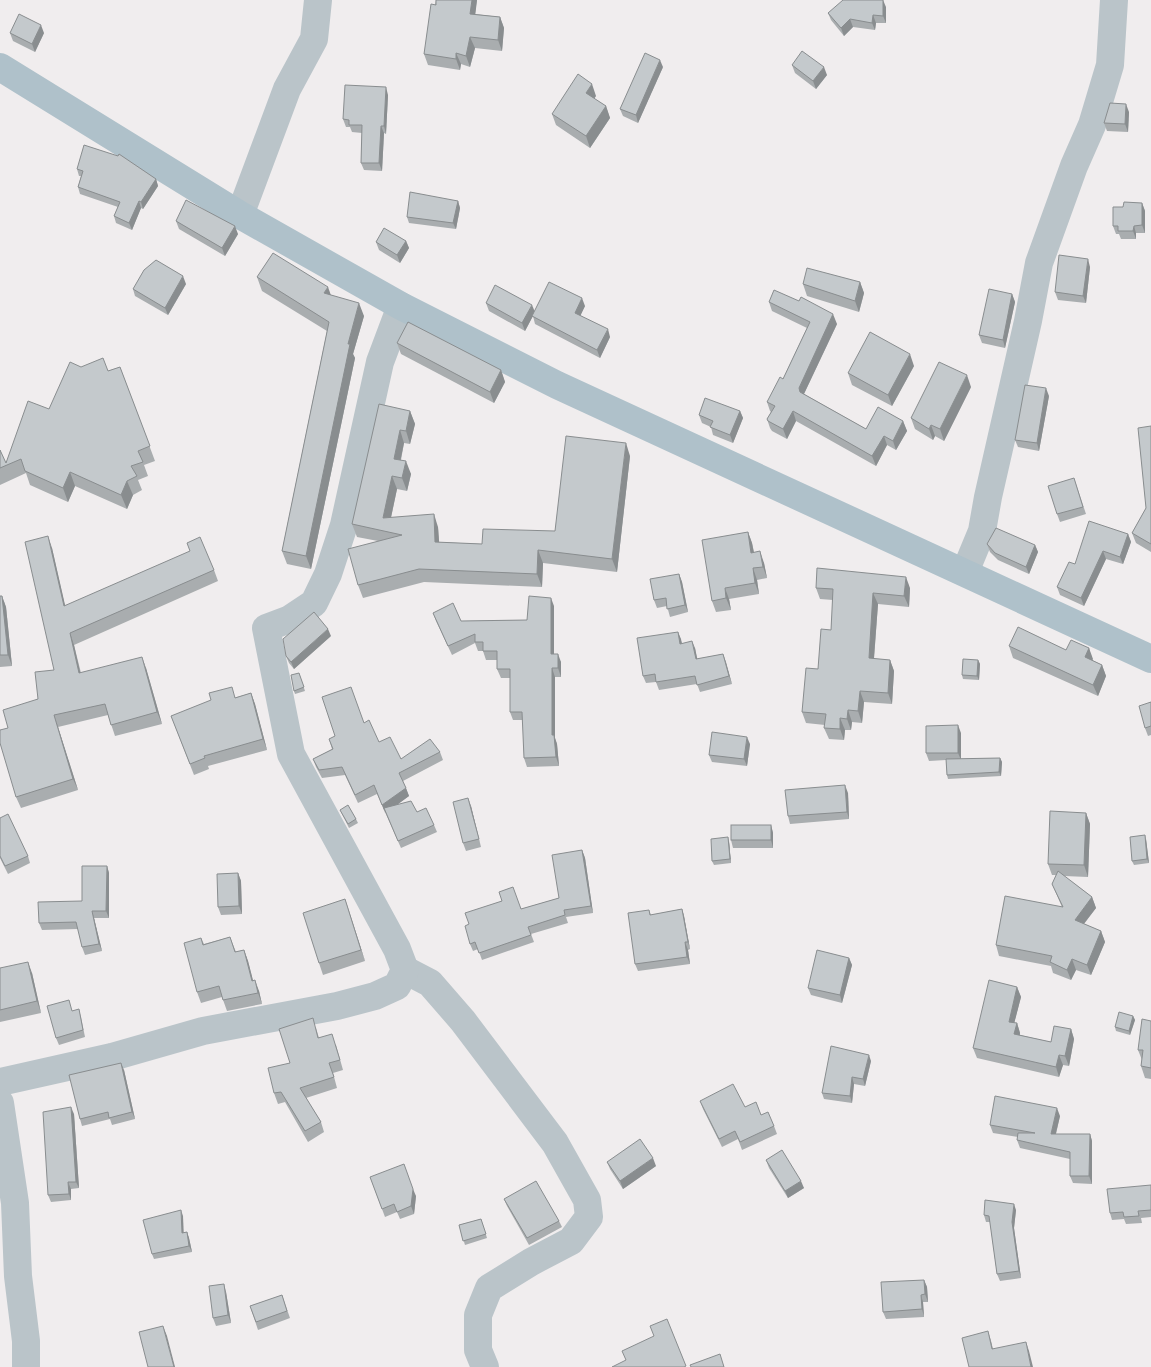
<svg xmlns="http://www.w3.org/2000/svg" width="1151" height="1367" viewBox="0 0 1151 1367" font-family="Overpass,sans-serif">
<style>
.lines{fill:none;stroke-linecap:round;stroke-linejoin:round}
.minor{stroke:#bac4c9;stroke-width:28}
.major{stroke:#afc1ca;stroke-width:28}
.wall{fill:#a9adaf}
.shaded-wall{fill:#898d8f}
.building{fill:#c4c9cc;stroke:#898d8f}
</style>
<rect width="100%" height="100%" fill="#f0edee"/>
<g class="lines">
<g class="minor">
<path d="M240 215 287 89 314 39 318 0"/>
<path d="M965 572 982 531 988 497 1028 321 1039 263 1074 166 1092 125 1110 65 1114 0"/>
<path d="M405 970 430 983 463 1021 555 1143 587 1200 589 1217 571 1241 531 1262 489 1288 478 1315V1350L485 1367"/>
<path d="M0 1082 112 1057 203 1031 337 1006 375 996 397 986 405 970 397 949 291 754 266 628 290 619 314 603 328 574 344 525 380 362 401 306"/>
<path d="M0 1103 15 1203 18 1276 26 1341V1367"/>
</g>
<path class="major" d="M0 67 240 215 401 306 557 385 1151 659"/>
</g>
<g class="wall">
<path d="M436 0H477L475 14 500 17 504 28 502 51 475 48 470 67 461 64 460 70 428 65 424 54Z"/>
<path d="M886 7V23H876L875 30 853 27 844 36 831 20 828 13Z"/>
<path d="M10 33H44L35 52 13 41Z"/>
<path d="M792 65 827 75 816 89 795 73Z"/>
<path d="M663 67 638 123 623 116 620 109Z"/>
<path d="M388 95 386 134 384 133 382 171 364 170 361 163 362 133 352 132 350 127H346L343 119Z"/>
<path d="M596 96 594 99 606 106 610 118 590 148 556 125 552 114Z"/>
<path d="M1129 112 1128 132 1107 131 1104 123Z"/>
<path d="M77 169 156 179 158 186 143 209 141 208 132 230 116 223 114 216 118 207 80 194 78 187 81 176H79Z"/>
<path d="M458 201 460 208 456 229 409 223 407 217Z"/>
<path d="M1142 203 1145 211V233H1136V239H1121L1119 234H1116L1113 226 1123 207Z"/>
<path d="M176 221 238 234 225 256 179 229Z"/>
<path d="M406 241 409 248 400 263 379 250 376 242Z"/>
<path d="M1090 267 1086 303 1058 300 1055 292Z"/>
<path d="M257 277 331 295 364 316 353 354 355 358 311 569 287 564 282 551 327 331 262 291Z"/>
<path d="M860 282 864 293 859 312 807 296 803 284Z"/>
<path d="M186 284 168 315 135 296 133 289Z"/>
<path d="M1012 294 1015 302 1005 348 982 343 979 335Z"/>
<path d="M769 302 837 324 804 394 866 429 903 421 907 431 896 450 887 445 876 466 796 421 787 439 772 431 770 428 767 419 771 412 770 411 767 402 783 379 807 328 772 311Z"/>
<path d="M486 303 534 312 585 306 580 315 610 337 600 358 535 324 533 316 525 331 489 311Z"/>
<path d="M397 343 501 370 505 382 494 403 401 354Z"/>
<path d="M914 366 892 406 852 385 848 373Z"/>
<path d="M81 367 108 371 120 367 155 461 144 465 148 476 138 480 142 490 133 495 127 509 75 486 68 502 30 485 26 473 0 485V450L6 463 49 409Z"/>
<path d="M971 387 944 441 935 436 933 440 915 429 911 418Z"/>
<path d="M1049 396 1039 451 1018 447 1015 440Z"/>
<path d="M410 411 415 424 410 444 404 443 401 460 411 474 407 491 397 489 391 518 438 527 439 542 482 544 555 531 630 456 617 572 543 563 542 587 424 582 363 598 358 585 378 541 357 537 352 524Z"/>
<path d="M740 411 743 418 733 443 713 435 711 427 702 423 699 415Z"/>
<path d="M1151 426V552L1136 543 1132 533 1146 508Z"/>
<path d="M1074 478 1086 514 1060 522 1057 514Z"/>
<path d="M748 532 752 543 754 552 764 563 767 578 757 580 759 594 729 599 731 610 716 612 712 601Z"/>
<path d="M1128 534 1131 542 1123 564 1106 559 1084 606 1060 595 1057 587 1075 564Z"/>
<path d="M987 544 1035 545 1038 552 1029 574 998 560 990 552Z"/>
<path d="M52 548 65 606 214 570 218 581 74 645 81 673 146 668 162 724 115 736 108 715 58 727 78 790 21 808 16 797 8 728 38 699 54 670Z"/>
<path d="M679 574 682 582 688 612 670 617 667 606 657 608 654 600Z"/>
<path d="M816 588H910L909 607 878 604 874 659 890 660 894 671 892 704 864 702 862 723 852 722 851 730H845L844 740 829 739 824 728 825 725 806 723 802 712 818 669 831 630 833 600 820 599Z"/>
<path d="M0 596H2L6 607 12 666 0 667Z"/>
<path d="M554 606V654L561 662V677H555V738L557 744 559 766 527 767 524 758 523 720H513L510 712V678H501L497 669V660H486L483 651H478L475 643 452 655 436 621 433 613 461 621 527 620Z"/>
<path d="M678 632 682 643 695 648 697 659 723 654 732 684 700 692 697 684 659 690 656 682 646 683 643 676Z"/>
<path d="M331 636 294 669 289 663 286 656Z"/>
<path d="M1009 646 1066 650 1089 648 1092 660 1102 665 1106 676 1098 696 1013 658Z"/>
<path d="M978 660 980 664 979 680 963 679 962 675Z"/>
<path d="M299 673 305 691 295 694 294 691Z"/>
<path d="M251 693 255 704 267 750 208 766 209 769 194 775 171 716Z"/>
<path d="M1151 702V735L1148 736 1145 728Z"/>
<path d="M364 723 379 742 401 759 440 752 443 760 403 781 409 796 398 804 417 812 434 825 437 832 401 848 377 794 358 803 345 775 322 778 316 767 313 759 332 749 329 739Z"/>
<path d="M961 733V759L1000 758 1002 762 1001 776 948 779 947 775 946 760 929 761 926 753Z"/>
<path d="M750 744 747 766 712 762 709 755Z"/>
<path d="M848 793 849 819 790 824 788 816Z"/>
<path d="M471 806 481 847 466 851 463 843Z"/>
<path d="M340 810 356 819 358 823 349 828Z"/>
<path d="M1086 813 1090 824 1088 877 1064 876 1092 897 1096 908 1084 924 1101 931 1105 942 1091 975 1076 970 1071 980 1053 973 1051 966 999 956 996 945 1062 907 1052 884 1056 875H1052L1048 864Z"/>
<path d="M0 818 28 856 30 863 8 874 0 858Z"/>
<path d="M771 825 773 833V848H733L731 840Z"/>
<path d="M1146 839 1149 863 1134 865 1132 861Z"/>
<path d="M729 841 731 863 714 865 712 861Z"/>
<path d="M582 850 585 858 593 913 566 917 568 923 531 934 534 942 482 960 478 949 473 951 470 944 469 924 502 901 521 909 559 898Z"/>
<path d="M107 866 109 873V918H94L102 951 85 955 82 947 78 929 42 930 39 923 82 901Z"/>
<path d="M238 873 241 881 242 914 221 915 218 907Z"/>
<path d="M345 899 365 961 323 975 319 963Z"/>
<path d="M682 909 684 916 690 949 688 950 690 964 638 971 635 964 649 910 651 915Z"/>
<path d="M230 937 236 952 244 950 248 961 253 981 259 991 262 1004 227 1011 222 997 201 1003 197 992 201 938 204 944Z"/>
<path d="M849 958 852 965 842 1003 811 995 808 988Z"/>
<path d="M0 968 32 973 41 1013 0 1022Z"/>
<path d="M1017 987 1021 997 1014 1023H1017L1020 1033V1035L1051 1042 1071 1029 1074 1039 1069 1066 1063 1065 1059 1077 977 1058 973 1048Z"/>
<path d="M79 1010 81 1017 85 1037 59 1045 56 1038 73 1011Z"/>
<path d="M1133 1016 1135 1020 1130 1035 1116 1031 1115 1027Z"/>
<path d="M1151 1021V1079L1145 1078 1141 1066 1142 1060 1138 1050Z"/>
<path d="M316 1028 319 1038 336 1045 343 1070 333 1073 337 1088 306 1098 321 1122 324 1132 308 1142 285 1102 278 1104 274 1093 290 1063Z"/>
<path d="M871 1061 865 1086 854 1084 852 1103 824 1099 822 1093Z"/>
<path d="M124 1070 135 1119 112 1125 110 1119 82 1126 80 1119Z"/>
<path d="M700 1101 745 1107 761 1115 774 1126 777 1134 742 1150 738 1139 722 1147 703 1109Z"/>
<path d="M74 1114 79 1188 71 1189V1200L51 1202 48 1195Z"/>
<path d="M1060 1116 1056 1134H1090L1092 1141V1184L1073 1183 1070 1176V1159L1020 1148 1017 1140 1018 1137 993 1133 990 1125Z"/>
<path d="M766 1160 804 1188 788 1198 769 1168Z"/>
<path d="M607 1162 656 1166 623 1189 610 1169Z"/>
<path d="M370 1177 416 1196 414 1214 400 1219 397 1212 385 1217Z"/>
<path d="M1151 1185V1217L1141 1218 1142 1223 1126 1224 1124 1219 1112 1220 1110 1213Z"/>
<path d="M504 1199 559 1221 562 1227 529 1245 507 1206Z"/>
<path d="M1016 1210 1014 1228 1021 1278 1000 1281 997 1274 990 1222H986L984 1215Z"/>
<path d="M183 1216V1232H187L189 1238 192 1252 154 1259 152 1254Z"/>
<path d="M481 1219 487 1238 465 1245 459 1225Z"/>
<path d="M924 1280 927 1287 928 1302H923L924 1317 886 1319 883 1312Z"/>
<path d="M226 1292 231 1323 216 1326 213 1318Z"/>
<path d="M282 1295 290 1318 258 1330 250 1306Z"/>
</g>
<g class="shaded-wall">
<path d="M472 0H477L474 25 470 14Z"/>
<path d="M883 0 886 7V23L883 16Z"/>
<path d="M873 15 876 23 875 30 872 23Z"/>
<path d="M500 17 504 28 502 51 498 40Z"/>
<path d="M850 19 853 27 844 36 841 28Z"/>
<path d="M41 25 44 33 35 52 32 44Z"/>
<path d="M470 37 475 48 470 67 466 56Z"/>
<path d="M456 53 461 64 460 70 456 59Z"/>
<path d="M660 60 663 67 638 123 636 115Z"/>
<path d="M824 67 827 75 816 89 813 81Z"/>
<path d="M592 84 596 96 590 104 586 93Z"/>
<path d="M386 87 388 95 386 134 384 126Z"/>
<path d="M1126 104 1129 112 1128 132 1125 124Z"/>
<path d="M606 106 610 118 590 148 586 136Z"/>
<path d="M381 126 384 133 382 171 379 163Z"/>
<path d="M156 179 158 186 143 209 141 202Z"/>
<path d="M139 201 141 208 132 230 129 223Z"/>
<path d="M458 201 460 208 456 229 453 223Z"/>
<path d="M1142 203 1145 211V233L1142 225Z"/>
<path d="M235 226 238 234 225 256 222 248Z"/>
<path d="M1134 226 1136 233V239L1133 231Z"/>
<path d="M406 241 409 248 400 263 397 255Z"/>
<path d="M1088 259 1090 267 1086 303 1083 296Z"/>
<path d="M183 276 186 284 168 315 165 308Z"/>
<path d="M860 282 864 293 859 312 855 301Z"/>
<path d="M328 287 333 301 324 293Z"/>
<path d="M1012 294 1015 302 1005 348 1003 340Z"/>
<path d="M582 298 585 306 578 321 575 313Z"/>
<path d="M359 303 364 316 353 354 355 358 311 569 306 556 348 344Z"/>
<path d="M532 305 535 312 525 331 522 323Z"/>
<path d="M833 314 837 324 802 398 799 388Z"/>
<path d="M608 329 610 337 600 358 597 350Z"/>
<path d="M910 354 914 366 892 406 888 395Z"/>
<path d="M501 370 505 382 494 403 490 392Z"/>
<path d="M967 375 971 387 944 441 940 429Z"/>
<path d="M1046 388 1049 396 1039 451 1037 443Z"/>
<path d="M410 411 415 424 410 444 406 431Z"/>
<path d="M740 411 743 418 733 443 730 435Z"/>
<path d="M793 411 796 421 787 439 783 429Z"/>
<path d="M903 421 907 431 896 450 893 441Z"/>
<path d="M931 425 935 436 933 440 929 429Z"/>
<path d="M400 430 404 443 398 472 394 459Z"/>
<path d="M884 436 887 445 876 466 872 456Z"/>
<path d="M626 443 630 456 617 572 612 559Z"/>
<path d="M406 461 411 474 407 491 402 478Z"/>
<path d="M70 472 75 486 68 502 63 488Z"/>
<path d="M392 476 397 489 388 531 383 518Z"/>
<path d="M127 481 133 495 127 509 121 495Z"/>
<path d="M434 514 438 527 440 554 435 542Z"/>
<path d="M748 532 752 543 756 564 751 553Z"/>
<path d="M1128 534 1131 542 1123 564 1120 557Z"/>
<path d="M48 536 52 548 68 618 64 606Z"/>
<path d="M1035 545 1038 552 1029 574 1026 567Z"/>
<path d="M538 550 543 563 542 587 537 574Z"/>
<path d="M760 551 764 563 767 578 763 567Z"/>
<path d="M1103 551 1106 559 1084 606 1081 598Z"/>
<path d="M753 568 757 580 759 594 755 583Z"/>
<path d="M679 574 682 582 688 612 685 605Z"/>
<path d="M906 577 910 588 909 607 904 596Z"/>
<path d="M725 588 729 599 731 610 726 598Z"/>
<path d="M873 593 878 604 873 670 869 658Z"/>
<path d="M2 596 6 607 12 666 8 655Z"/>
<path d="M551 598 554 606V662L551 654Z"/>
<path d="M328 629 331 636 294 669 291 662Z"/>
<path d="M678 632 681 639 683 651 680 644Z"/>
<path d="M70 633 74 645 83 685 79 673Z"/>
<path d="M692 641 695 648 699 667 696 659Z"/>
<path d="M1089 648 1093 659 1089 668 1085 657Z"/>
<path d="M558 654 561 662V677L558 668Z"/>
<path d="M723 654 726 662 732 684 729 676Z"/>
<path d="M142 657 146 668 162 724 157 712Z"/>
<path d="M890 660 894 671 892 704 888 693Z"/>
<path d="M978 660 980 664 979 680 977 676Z"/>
<path d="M1102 665 1106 676 1098 696 1093 685Z"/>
<path d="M552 668 555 677V738L557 744 559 766 556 757 552 735Z"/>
<path d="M860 691 864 702 862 723 858 711Z"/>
<path d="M251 693 255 704 267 750 263 739Z"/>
<path d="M848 710 852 722 851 730 847 719Z"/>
<path d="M54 715 58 727 78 790 73 779Z"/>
<path d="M840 718 845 730 844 740 840 729Z"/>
<path d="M958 725 961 733V760L958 753Z"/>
<path d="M747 737 750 744 747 766 744 759Z"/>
<path d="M1000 758 1002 762 1001 776 999 772Z"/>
<path d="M845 785 848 793 849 819 847 812Z"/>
<path d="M406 788 409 796 386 813 384 808 385 813 382 805Z"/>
<path d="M468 798 471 806 481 847 479 839Z"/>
<path d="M1086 813 1090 824 1088 877 1084 865Z"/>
<path d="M771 825 773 833V848L771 840Z"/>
<path d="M1145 835 1146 839 1149 863 1147 859Z"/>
<path d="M728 837 729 841 731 863 730 859Z"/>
<path d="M582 850 585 858 593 913 591 906Z"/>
<path d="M107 866 109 873V918L106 911Z"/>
<path d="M238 873 241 881 242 914 239 906Z"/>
<path d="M1092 897 1096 908 1079 930 1075 920Z"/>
<path d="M345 899 349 911 365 961 361 950Z"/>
<path d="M682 909 684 916 690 949 688 942Z"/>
<path d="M92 911 94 918 102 951 99 944Z"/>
<path d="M1101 931 1105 942 1091 975 1087 965Z"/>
<path d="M685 942 688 950 690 964 687 957Z"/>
<path d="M244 950 248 961 256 992 252 981Z"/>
<path d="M849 958 852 965 842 1003 840 995Z"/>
<path d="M1072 959 1076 970 1071 980 1067 970Z"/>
<path d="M28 962 32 973 41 1013 37 1001Z"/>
<path d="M255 980 259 991 262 1004 258 993Z"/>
<path d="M1017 987 1021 997 1012 1032 1009 1022Z"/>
<path d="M1133 1016 1135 1020 1130 1035 1129 1031Z"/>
<path d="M1017 1023 1020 1033 1018 1044 1014 1034Z"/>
<path d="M1071 1029 1074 1039 1069 1066 1065 1056Z"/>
<path d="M869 1055 871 1061 865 1086 863 1079Z"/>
<path d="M1059 1055 1063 1065 1059 1077 1056 1067Z"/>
<path d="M121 1063 124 1070 135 1119 132 1112Z"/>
<path d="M852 1077 854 1084 852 1103 850 1096Z"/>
<path d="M71 1107 74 1114 79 1188 76 1182Z"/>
<path d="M1057 1108 1060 1116 1054 1141 1051 1134Z"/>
<path d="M1090 1134 1092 1141V1184L1089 1176Z"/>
<path d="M653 1158 656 1166 623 1189 620 1181Z"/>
<path d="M801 1181 804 1188 788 1198 785 1191Z"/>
<path d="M68 1182 71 1189V1200L69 1194Z"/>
<path d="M413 1189 416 1196 414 1214 411 1206Z"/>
<path d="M1014 1204 1016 1210 1014 1228 1021 1278 1019 1271 1012 1222Z"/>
<path d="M181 1210 183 1216 184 1239 182 1233Z"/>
<path d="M187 1232 189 1238 192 1252 189 1246Z"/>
<path d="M924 1280 927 1287 928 1302 925 1294Z"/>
<path d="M224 1284 226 1292 231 1323 228 1315Z"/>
<path d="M921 1295 923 1302 924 1317 922 1309Z"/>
<path d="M163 1326 167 1336 175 1367H174Z"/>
<path d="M988 1331 991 1341 995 1358 992 1349Z"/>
<path d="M1026 1342 1029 1351 1033 1367H1031Z"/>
</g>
<g class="building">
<path d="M436 0H472L470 14 500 17 498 40 470 37 466 56 456 53V59L424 54 431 4 436 5Z"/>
<path d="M843 0H883V16L873 15 872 23 850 19 841 28 828 13Z"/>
<path d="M19 14 41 25 32 44 10 33Z"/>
<path d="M802 51 824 67 813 81 792 65Z"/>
<path d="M645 53 660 60 636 115 620 109Z"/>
<path d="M578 74 592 84 586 93 606 106 586 136 552 114Z"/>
<path d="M345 85 386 87 384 126H381L379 163H361L362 125H349V120L343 119Z"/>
<path d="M1110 103 1126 104 1125 124 1104 123Z"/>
<path d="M84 145 118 156 119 154 156 179 141 202 139 201 129 223 114 216 120 202 78 187 83 171 77 169Z"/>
<path d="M410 192 458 201 453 223 407 217Z"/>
<path d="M186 200 235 226 222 248 176 221Z"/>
<path d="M1124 202 1142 203V225L1134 226 1133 231H1118V226H1113V207H1123Z"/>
<path d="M384 228 406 241 397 255 376 242Z"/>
<path d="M273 253 328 287 324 293 359 303 348 344H350L306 556 282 551 329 322 257 277Z"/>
<path d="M1059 255 1088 259 1083 296 1055 292Z"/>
<path d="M156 260 183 276 165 308 133 289 144 270Z"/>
<path d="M807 268 860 282 855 301 803 284Z"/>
<path d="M549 282 582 298 575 313 608 329 597 350 532 316Z"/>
<path d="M495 285 532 305 522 323 486 303Z"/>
<path d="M989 289 1012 294 1003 340 979 335Z"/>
<path d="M774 290 799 301 801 297 833 314 799 388 800 392 866 429 878 407 903 421 893 441 884 436 872 456 793 411 783 429 768 421 767 419 775 406 767 402 780 377 783 379 810 322 769 302Z"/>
<path d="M408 322 501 370 490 392 397 343Z"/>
<path d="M870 332 910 354 888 395 848 373Z"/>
<path d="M103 358 108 371 120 367 150 446 138 451 143 462 131 466 137 476 127 481 121 495 70 472 63 488 25 471 21 459 0 468V450L6 463 28 401 49 409 70 362 81 367Z"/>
<path d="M939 362 967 375 940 429 931 425 929 429 911 418Z"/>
<path d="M1025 385 1046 388 1037 443 1015 440Z"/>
<path d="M705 398 740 411 730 435 710 427 713 421 699 415Z"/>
<path d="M379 404 410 411 406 431 400 430 394 459 406 461 402 478 392 476 383 518 434 514 435 542 482 544 483 529 555 531 566 436 626 443 612 559 538 550 537 574 419 569 358 585 348 549 402 535 352 524Z"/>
<path d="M1151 426V544L1132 533 1146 508 1138 428Z"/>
<path d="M1074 478 1083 507 1057 514 1048 486Z"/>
<path d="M1089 521 1128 534 1120 557 1103 551 1081 598 1057 587 1069 562 1075 564Z"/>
<path d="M996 528 1035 545 1026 567 995 553 987 544Z"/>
<path d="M748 532 751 553 760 551 763 567 753 568 755 583 725 588 726 598 712 601 702 540Z"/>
<path d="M48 536 64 606 190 551 187 543 200 537 214 570 70 633 79 673 142 657 157 712 111 725 105 704 54 715 73 779 16 797 0 743V730L8 728 3 710 38 699 35 672 54 670 25 542Z"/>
<path d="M817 568 906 577 904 596 873 593 869 658 890 660 888 693 860 691 858 711 848 710 847 719 840 718V729L824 728 826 714 802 712 806 668 818 669 821 629 831 630 833 589 816 588Z"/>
<path d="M679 574 685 605 667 609 666 598 654 600 650 579Z"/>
<path d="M0 596H2L8 655H0Z"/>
<path d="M529 596 551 598V654H558V668H552V735H554L556 757 524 758 522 712H510V669H497V651H483V642H475V634L448 646 433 613 453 603 461 621 527 620Z"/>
<path d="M314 612 328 629 291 662 286 656 283 639Z"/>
<path d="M1018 627 1066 650 1071 640 1089 648 1085 657 1102 665 1093 685 1009 646Z"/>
<path d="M678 632 680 644 692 641 696 659 723 654 729 676 697 685 695 676 656 682 655 674 643 676 637 638Z"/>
<path d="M963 659 978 660 977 676 962 675Z"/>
<path d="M299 673 304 687 294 691 291 675Z"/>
<path d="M232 687 235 698 251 693 263 739 204 756 205 758 190 764 171 716 211 700 209 693Z"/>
<path d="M351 687 364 723 369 720 379 742 390 737 401 759 430 739 440 752 399 773 406 788 382 805 374 785 355 795 342 767 319 770 313 759 333 749 329 739 335 736 322 697Z"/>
<path d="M1151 702V726L1145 728 1139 706Z"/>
<path d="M958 725V753H926V726Z"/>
<path d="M712 732 747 737 744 759 709 755Z"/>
<path d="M1000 758 999 772 947 775 946 759Z"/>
<path d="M845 785 847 812 788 816 785 790Z"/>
<path d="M468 798 479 839 463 843 453 802Z"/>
<path d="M411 801 417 812 426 808 434 825 398 841 384 808Z"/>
<path d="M348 805 356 819 348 824 340 810Z"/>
<path d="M1050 811 1086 813 1084 865 1048 864Z"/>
<path d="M8 814 28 856 5 866 0 856V818Z"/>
<rect x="731" y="825" width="40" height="15"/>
<path d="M1145 835 1147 859 1132 861 1130 837Z"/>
<path d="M728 837 730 859 712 861 711 839Z"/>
<path d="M582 850 591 906 564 910 565 915 528 927 531 935 479 953 475 942 470 944 465 926 469 924 465 913 502 901 499 892 513 887 521 909 559 898 552 855Z"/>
<path d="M82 866H107L106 911H92L99 944 82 947 76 922 39 923 38 902 82 901Z"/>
<path d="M1058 871 1092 897 1075 920 1101 931 1087 965 1072 959 1067 970 1050 962 1052 956 996 945 1005 896 1063 907 1052 884Z"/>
<path d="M238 873 239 906 218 907 217 874Z"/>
<path d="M345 899 361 950 319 963 303 913Z"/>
<path d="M682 909 688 942H685L687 957 635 964 628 913 649 910 650 915Z"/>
<path d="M230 937 235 952 244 950 252 981 255 980 258 993 223 1000 219 986 197 992 184 943 201 938 203 945Z"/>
<path d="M817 950 849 958 840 995 808 988Z"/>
<path d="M28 962 37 1001 0 1010V968Z"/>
<path d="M989 980 1017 987 1009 1022 1017 1023 1014 1034 1051 1042 1054 1026 1071 1029 1065 1056 1059 1055 1056 1067 973 1048Z"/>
<path d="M69 1000 72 1011 79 1009 83 1030 56 1038 47 1006Z"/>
<path d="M1119 1012 1133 1016 1129 1031 1115 1027Z"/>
<path d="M313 1018 318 1038 332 1034 340 1060 329 1063 334 1077 300 1088 321 1122 305 1131 281 1092 274 1093 268 1068 290 1063 279 1029Z"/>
<path d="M1142 1019 1151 1021V1068L1141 1066 1143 1050H1138Z"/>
<path d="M831 1046 869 1055 863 1079 852 1077 850 1096 822 1093Z"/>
<path d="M121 1063 132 1112 109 1118 108 1112 80 1119 69 1075Z"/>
<path d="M733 1084 745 1107 756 1102 761 1115 768 1112 774 1126 740 1142 735 1131 719 1139 700 1101Z"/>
<path d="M995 1096 1057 1108 1051 1134H1090L1089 1176H1070V1152L1017 1140 1018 1133H1035L990 1125Z"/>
<path d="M71 1107 76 1182H68L69 1194 48 1195 43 1112Z"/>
<path d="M640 1139 653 1158 620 1181 607 1162Z"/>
<path d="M782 1150 801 1181 785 1191 766 1160Z"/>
<path d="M404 1164 413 1189 411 1206 397 1212 394 1204 382 1209 370 1177Z"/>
<path d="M536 1181 559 1221 527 1238 504 1199Z"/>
<path d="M1151 1185V1210L1138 1211 1139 1216 1124 1217 1123 1212 1110 1213 1107 1189Z"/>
<path d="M985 1200 1014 1204 1012 1222 1019 1271 997 1274 989 1216 984 1215Z"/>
<path d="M181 1210 182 1233 187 1232 189 1246 152 1254 143 1220Z"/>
<path d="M481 1219 486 1234 463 1241 459 1225Z"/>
<path d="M924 1280 925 1294 921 1295 922 1309 883 1312 881 1282Z"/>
<path d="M224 1284 228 1315 213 1318 209 1286Z"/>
<path d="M282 1295 287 1311 256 1322 250 1306Z"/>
<path d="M667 1319 686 1366 684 1367H612L626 1360 622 1351 654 1336 650 1326Z"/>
<path d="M163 1326 174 1367H148L139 1332Z"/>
<path d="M988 1331 992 1349 1026 1342 1031 1367H969L962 1338Z"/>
<path d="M720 1354 724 1367H691L690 1365Z"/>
</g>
</svg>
